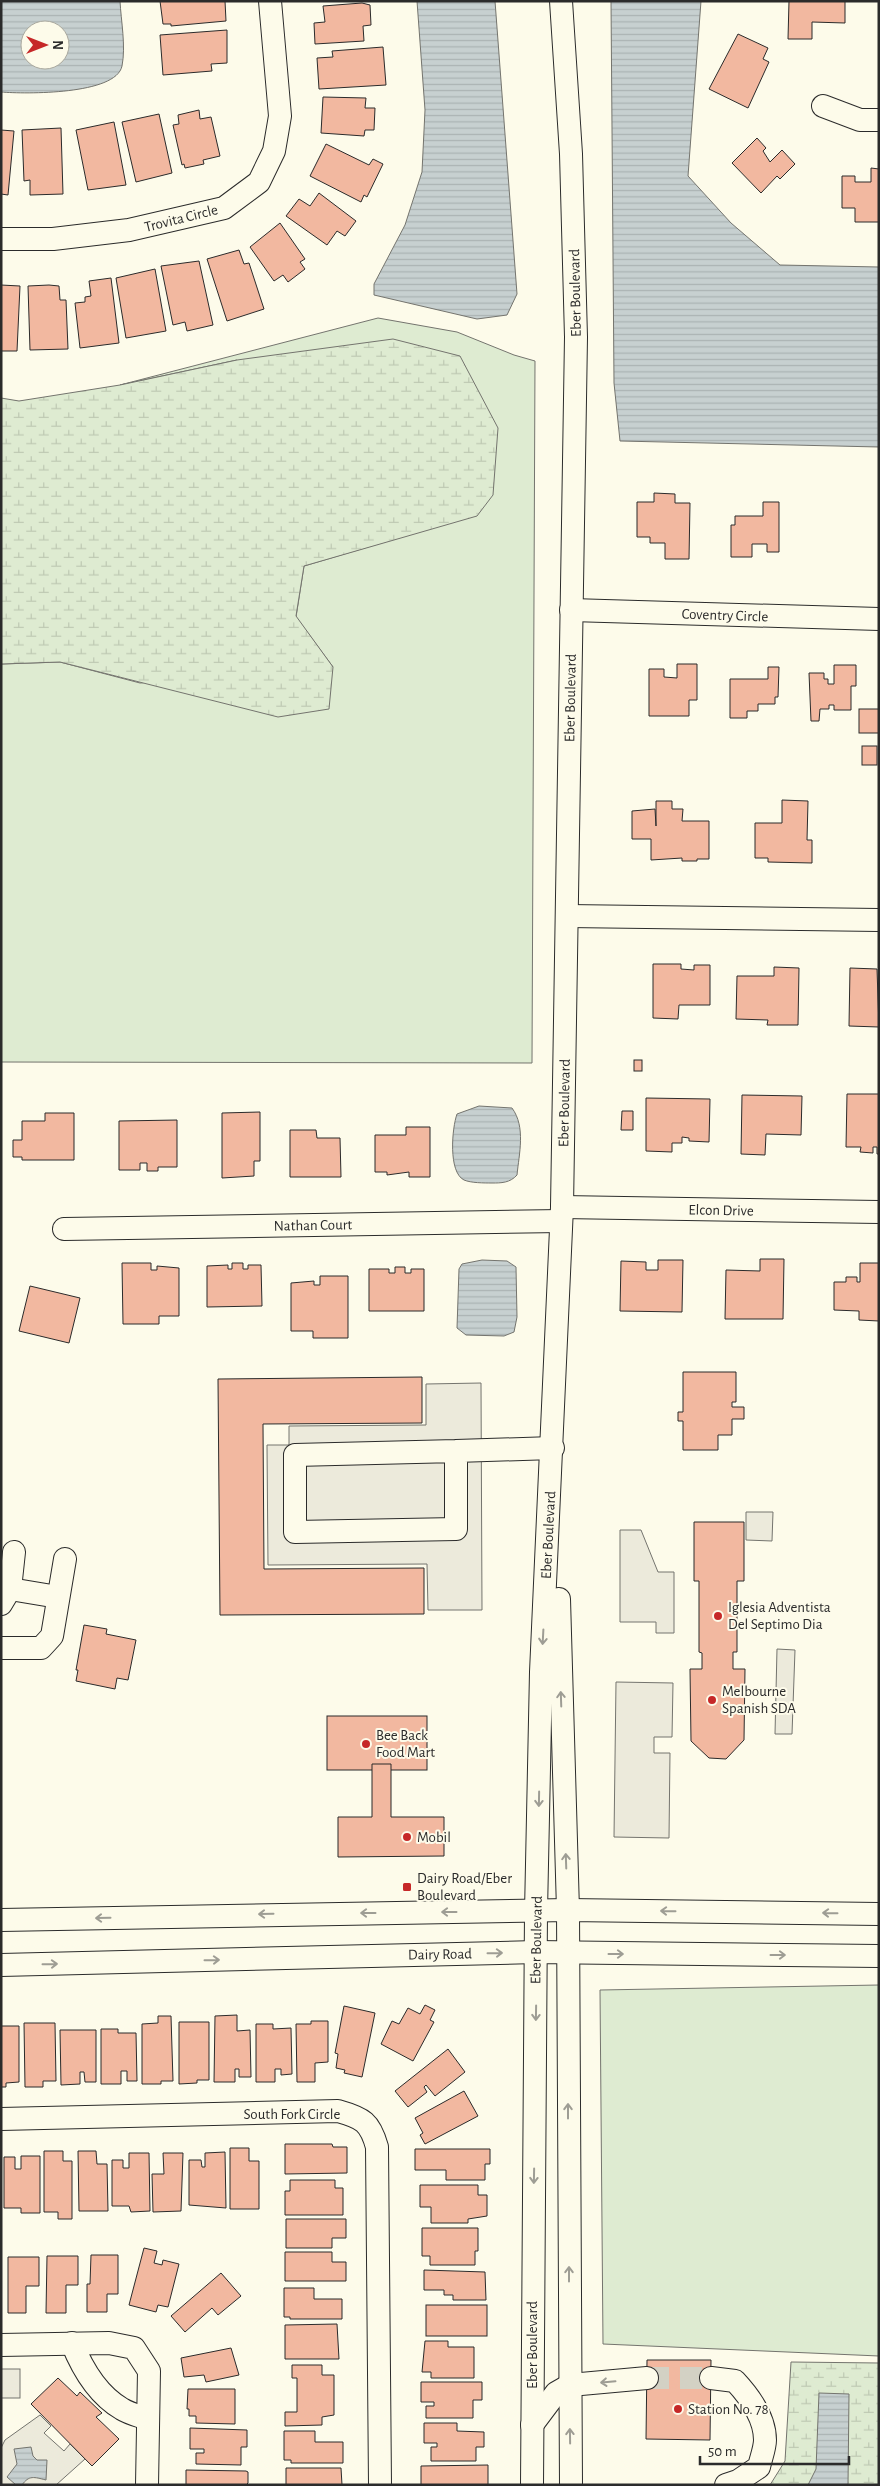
<svg xmlns="http://www.w3.org/2000/svg" width="880" height="2486" viewBox="0 0 880 2486" font-family="'Alegreya Sans',sans-serif">
<style>
.grass{fill:#deebd1;stroke:#74746e}
.wetland{fill:url(#wetland-marsh);stroke:#74746e}
.parking{fill:#eceadb;stroke:#74746e}
.water{fill:url(#water-rules);stroke:#74746e;fill-rule:evenodd}
.building{fill:#f2b8a0;stroke:#2b2b2b}
.lines{fill:none;stroke-linecap:round;stroke-linejoin:round}
.minor-tunnel{stroke:#d3d1c4;stroke-width:22;stroke-dasharray:22 11;stroke-linecap:butt}
.minor-casing{stroke:#2b2b2b;stroke-width:24}
.minor{stroke:#fdfbea;stroke-width:22}
.oneway{stroke:#9e9d94}
.poi-dot{fill:#c62828;stroke:#fdfbea;stroke-width:2}
.labels{text-anchor:middle;stroke-width:4;stroke-linejoin:round;paint-order:stroke}
.street-label{font-size:15px;fill:#2b2b2b;stroke:#fdfbea}
.poi-label{font-size:15px;fill:#2b2b2b;stroke:#fdfbea;text-anchor:start}
</style>
<defs>
<pattern id="wetland-marsh" width="20" height="14" patternUnits="userSpaceOnUse" patternTransform="scale(1.25)"><rect width="20" height="14" fill="#deebd1"/><path d="M1 5h8M5 5V1M11 12h8M15 12V8" fill="none" stroke="#bfcab4"/></pattern>
<pattern id="water-rules" width="6" height="5" patternUnits="userSpaceOnUse" patternTransform="scale(1.25)"><rect width="6" height="5" fill="#c7d0d0"/><path d="M0 2.5h6" fill="none" stroke="#abb3b3"/></pattern>
</defs>
<rect width="100%" height="100%" fill="#fdfbea"/>
<g class="grass">
<path d="M378 318 457 332 514 355 535 361 532 1063 1 1062V664L60 662 140 683 333 667 296 617 304 566 388 541 237 360 120 385Z"/>
<path d="M879 1985V2356L603 2344 600 1990Z"/>
</g>
<g class="wetland">
<path d="M393 339 460 356 498 428 493 495 477 516 304 566 296 616 333 667 329 709 278 717 60 662 1 664V398L19 401 120 385 237 360Z"/>
<path d="M791 2362 879 2363V2485H770L785 2461Z"/>
</g>
<g class="parking">
<path d="M481 1383 482 1610H428L427 1564 268 1565 267 1445H289V1426L426 1425V1384Z"/>
<path d="M746 1512H773L772 1541 746 1540Z"/>
<path d="M620 1530H641L658 1572H674V1633H656V1622H620Z"/>
<path d="M777 1649 795 1650 792 1734H775Z"/>
<path d="M616 1682 673 1683 672 1737H654V1753H670L669 1838 614 1837Z"/>
<rect x="1" y="2369" width="19" height="29"/>
<path d="M40 2415 51 2426 44 2433 64 2451 70 2444 85 2459 56 2485H1V2448L5 2440Z"/>
</g>
<g class="water">
<path d="M1 1H120C121 21 126 46 122 66 116 95 25 94 1 92ZM30 30H60V60H30Z"/>
<path d="M417 1H495L517 294 507 315 477 319 374 295V284L405 225 422 172 425 110Z"/>
<path d="M611 1H701L688 176 731 223 780 265 879 267V447L620 441 614 383Z"/>
<path d="M479 1106 512 1108C526 1127 519 1154 517 1175 510 1183 501 1183 492 1183 484 1183 471 1183 464 1180 448 1172 452 1128 457 1114Z"/>
<path d="M482 1260 507 1261 516 1267 517 1317 514 1332 504 1336 466 1335 457 1328 459 1269 462 1264Z"/>
<path d="M819 2393 849 2394 848 2485H808L816 2469Z"/>
<path d="M31 2447 33 2456 37 2460H47L46 2480C34 2477 29 2475 22 2485H16L7 2477 17 2464 14 2449Z"/>
</g>
<g class="building">
<path d="M160 1H225L226 21 171 26V24H163Z"/>
<path d="M789 1H845V23L812 22V39H788Z"/>
<path d="M362 3 370 5 371 25 363 26 364 41 315 44 314 23 325 22 323 6Z"/>
<path d="M227 30V63L211 64 212 71 163 75 160 35Z"/>
<path d="M738 34 768 48 763 59 769 62 748 108 709 89Z"/>
<path d="M383 47 386 85 319 89 317 58 333 57 332 51Z"/>
<path d="M323 97 366 98 365 108H375L374 130H365L364 136 321 133Z"/>
<path d="M199 110 200 119 211 117 220 156 203 160 204 164 185 168 184 164 182 165 173 125 179 124 178 115Z"/>
<path d="M159 114 172 173 136 182 122 122Z"/>
<path d="M114 122 126 185 88 190 76 130Z"/>
<path d="M61 128 63 194 30 195V180L24 181 22 130Z"/>
<path d="M1 130 14 131 8 195 1 194Z"/>
<path d="M757 138 766 148 763 151 770 162 782 150 795 164 780 179 777 176 761 193 732 163Z"/>
<path d="M326 144 369 165 373 159 383 164 367 197 364 195 361 202 310 176Z"/>
<path d="M871 168 879 169V222H855V208H842V176H855V182H871Z"/>
<path d="M319 193 356 221 345 236 337 231 327 245 286 216 299 199 310 206Z"/>
<path d="M280 223 305 259 300 262 305 269 288 282 283 275 274 281 250 247Z"/>
<path d="M239 250 244 264 249 263 264 309 227 321 207 259Z"/>
<path d="M199 261 213 325 187 331 185 322 173 325 161 266Z"/>
<path d="M155 269 166 331 126 338 116 278Z"/>
<path d="M111 278 119 343 80 348 75 303 85 302V297L91 296 89 281Z"/>
<path d="M1 285 20 286 17 351H1Z"/>
<path d="M49 285 59 286 60 300H66L68 349 30 350 28 286Z"/>
<path d="M654 493 675 494V503H690L689 559H665V543H650V537H637V502H654Z"/>
<path d="M763 502H779V552H767V544H752V557H731V525H735V516H763Z"/>
<path d="M677 664H697V700H689V716H649V669H664V677L677 678Z"/>
<path d="M834 665H856V686H851V710H834V705H829V709H820L819 721H811L809 673H824V679H828V684H834Z"/>
<path d="M768 667H779L778 697H775V704H758V711H747V718H730V679H768Z"/>
<rect x="859" y="709" width="20" height="24"/>
<rect x="862" y="746" width="15" height="19"/>
<path d="M782 800 808 801 807 840H812V863L768 862V858H755V823H782Z"/>
<path d="M656 801H672V809H683L682 821H709V859H697V861H682V858L651 860V839H632V811L655 809 656 826Z"/>
<path d="M653 964H681V969L694 970V965H710V1005H679L678 1019 653 1018Z"/>
<path d="M774 967 799 968 798 1025H767L768 1020 736 1019 737 976H774Z"/>
<path d="M850 968 877 969 879 1027 849 1026Z"/>
<rect x="634" y="1060" width="8" height="11"/>
<path d="M847 1094H879V1154H877V1147H873V1153L860 1152 861 1147H846Z"/>
<path d="M742 1095 802 1096 801 1135 766 1134 765 1155 741 1154Z"/>
<path d="M646 1098 710 1099 709 1142 689 1141V1138L682 1137V1143H672V1152L646 1151Z"/>
<path d="M622 1111H633V1130H621Z"/>
<path d="M260 1112V1161H254V1176L222 1178V1113Z"/>
<path d="M45 1113H74V1160H22V1157H13V1140H22V1121H45Z"/>
<path d="M177 1120V1167H158V1171H147V1163H140V1170H119V1121Z"/>
<path d="M406 1127H430V1177H409V1172L387 1175V1172H375V1135H406Z"/>
<path d="M290 1130H316L317 1138H340L341 1177H290Z"/>
<path d="M760 1259H784L783 1319H725L726 1270 760 1271Z"/>
<path d="M658 1260H683L682 1312 620 1311 621 1261 646 1262V1270H658Z"/>
<path d="M122 1263H151V1270H157V1266L179 1268V1316H159V1324H123Z"/>
<path d="M232 1263H243V1269H248V1265H261L262 1306 207 1307V1266L228 1265V1269H232Z"/>
<path d="M860 1263H879V1321L859 1320V1311L834 1310V1282H846V1277H857V1282H860Z"/>
<path d="M395 1267H405V1273H411V1269H424V1311H369V1269H389V1273H395Z"/>
<path d="M320 1276H348V1338H313V1331H291V1283L314 1281V1285H320Z"/>
<path d="M30 1286 80 1298 69 1343 19 1331Z"/>
<path d="M683 1372H736V1402H732V1407H744V1419H732V1435H718V1450H683V1421H678V1412H683Z"/>
<path d="M422 1377V1423L263 1424 264 1569 424 1568V1614L220 1615 218 1379Z"/>
<path d="M694 1522H744V1581H737V1652H733V1669H745L744 1740 726 1759 709 1758 691 1741 690 1669H702V1653L699 1652V1581H694Z"/>
<path d="M84 1625 107 1629 106 1634 136 1640 128 1680 117 1678 115 1689 76 1681 78 1670H76Z"/>
<rect x="327" y="1716" width="100" height="54"/>
<path d="M372 1764H391V1817H444V1856L338 1857V1817H372Z"/>
<path d="M425 2005 435 2010 430 2020 434 2022 413 2061 381 2044 392 2021 399 2024 408 2008 420 2014Z"/>
<path d="M344 2006 375 2013 362 2077 344 2073 345 2070 336 2068 338 2054 335 2053Z"/>
<path d="M237 2015V2031L250 2030 251 2077H239V2069H235V2082H214L215 2016Z"/>
<path d="M158 2016H171L173 2081H161V2084H142V2024L158 2023Z"/>
<path d="M311 2021H328V2062L315 2063V2082H297L296 2024H311Z"/>
<path d="M179 2022H209V2080H197V2083L179 2084Z"/>
<path d="M24 2023H55L56 2081H43V2087H25Z"/>
<path d="M256 2024H273V2029L291 2028 292 2074 281 2075V2069H275V2082H256Z"/>
<path d="M1 2026H19V2082L6 2083V2087H1Z"/>
<path d="M101 2029H118V2033H136L137 2081H127V2071H121V2084H101Z"/>
<path d="M60 2030H96V2082H85L84 2072H80V2084L61 2085Z"/>
<path d="M448 2049 465 2072 435 2096 426 2085 424 2087 427 2092 408 2107 395 2091Z"/>
<path d="M464 2091 478 2116 425 2144 420 2135 423 2133 415 2118Z"/>
<path d="M285 2144H332L333 2147H347V2173L285 2174Z"/>
<path d="M230 2148H249V2161H259V2209H230Z"/>
<path d="M415 2149H490V2164H485V2180H446V2170H415Z"/>
<path d="M44 2151H63V2161H72V2219H58V2212H44Z"/>
<path d="M78 2151H96L97 2164H107L108 2211H79Z"/>
<path d="M225 2152 226 2208 189 2205V2160H201L202 2167H205V2153Z"/>
<path d="M129 2153H149L150 2211 131 2212 129 2206H112V2160H123V2168H129Z"/>
<path d="M163 2153H183L181 2211 153 2212 152 2174H164Z"/>
<path d="M21 2156H40V2213H21V2208H4V2157H15V2169H21Z"/>
<path d="M290 2180H335V2188H343V2215H285V2191H290Z"/>
<path d="M420 2185H478V2195H487V2216L468 2219V2223H431V2207H420Z"/>
<path d="M286 2219H346V2238H332V2248H286Z"/>
<path d="M422 2228H478V2251H475V2265H430V2256H422Z"/>
<path d="M144 2248 157 2251 154 2263 162 2265 163 2260 179 2264 168 2307 158 2305 156 2312 129 2305Z"/>
<path d="M285 2252H332V2262H346V2281H285Z"/>
<path d="M91 2255H118V2294H107V2312H87V2284H90Z"/>
<path d="M47 2256H78V2285H66V2313H46Z"/>
<path d="M8 2257H39V2286H26V2313H8Z"/>
<path d="M424 2270 485 2272 486 2300H453V2295H444V2290H424Z"/>
<path d="M221 2273 241 2296 218 2315 212 2308 185 2332 171 2316Z"/>
<path d="M284 2288H314V2299H342V2319H290V2317H284Z"/>
<rect x="426" y="2305" width="61" height="31"/>
<path d="M337 2324 339 2359H285V2325Z"/>
<path d="M425 2341H448V2347H474V2378H431V2372H422Z"/>
<path d="M231 2348 239 2375 206 2382 204 2375 184 2377 181 2358Z"/>
<path d="M647 2360H711L710 2440 646 2439Z"/>
<path d="M292 2365H322V2375H334V2415L322 2417V2425L285 2426V2412H297V2378H292Z"/>
<path d="M58 2378 77 2396 80 2392 102 2413 96 2417 119 2439 92 2466 31 2404Z"/>
<path d="M421 2382H482V2400H473V2418H426V2406H434V2402H421Z"/>
<path d="M188 2389H235V2424L196 2423V2416H189V2409H187Z"/>
<path d="M424 2423H457V2431L484 2432V2447H476V2461H431V2447H437V2443H424Z"/>
<path d="M190 2428 247 2430V2447H241V2465L196 2464V2453H204V2449H190Z"/>
<path d="M284 2431H315V2442H343V2463H291V2460H284Z"/>
<path d="M488 2465V2485H421V2466Z"/>
<path d="M286 2468H341L342 2485H286Z"/>
<path d="M186 2470 246 2471 248 2472V2483L246 2485H186Z"/>
</g>
<g class="lines">
<path class="minor-tunnel" d="M647 2378H711"/>
<g class="minor-casing">
<g id="minor">
<path d="M823 106 860 120H879"/>
<path d="M1 239H53L129 230 224 208 259 182 274 151 280 116 270 1"/>
<path d="M571 610 879 619"/>
<path d="M567 916 879 920"/>
<path d="M562 1207 879 1212"/>
<path d="M64 1229 561 1221"/>
<path d="M456 1451 295 1455V1532L456 1529V1451L553 1448"/>
<path d="M10 1589 58 1597"/>
<path d="M559 1599 568 1910 571 2485"/>
<path d="M1 1604 10 1589 14 1552"/>
<path d="M1 1648H41L52 1636 65 1559"/>
<path d="M1 1920 568 1910 879 1914"/>
<path d="M1 1965 536 1952 879 1956"/>
<path d="M1 2119 338 2111C363 2118 370 2122 377 2147L380 2485"/>
<path d="M72 2343C82 2368 98 2395 122 2409 130 2414 140 2416 148 2419"/>
<path d="M1 2345 109 2343 134 2348 149 2371 147 2485"/>
<path d="M711 2378 735 2381C749 2396 765 2417 765 2440 765 2448 761 2458 759 2467L738 2481 726 2485"/>
<path d="M532 2425 556 2393 570 2385 647 2378"/>
<path d="M532 2485 536 1912 541 1672 562 1207 576 337 571 154 561 1"/>
</g>
</g>
<use href="#minor" class="minor"/>
</g>
<defs><path id="oneway-shaft" d="M-6 0H5M1.5-3L5.5 0L1.5 3" fill="none" stroke-width="1.6" stroke-linecap="round" stroke-linejoin="round" transform="scale(1.25)"/></defs>
<g class="oneway">
<use href="#oneway-shaft" transform="translate(543 1637) rotate(93)"/>
<use href="#oneway-shaft" transform="translate(561 1699) rotate(-92)"/>
<use href="#oneway-shaft" transform="translate(539 1799) rotate(91)"/>
<use href="#oneway-shaft" transform="translate(566 1861) rotate(-92)"/>
<use href="#oneway-shaft" transform="translate(668 1911) rotate(-179)"/>
<use href="#oneway-shaft" transform="translate(449 1912) rotate(180)"/>
<use href="#oneway-shaft" transform="translate(368 1913) rotate(180)"/>
<use href="#oneway-shaft" transform="translate(830 1913) rotate(-179)"/>
<use href="#oneway-shaft" transform="translate(266 1914) rotate(179)"/>
<use href="#oneway-shaft" transform="translate(103 1918) rotate(179)"/>
<use href="#oneway-shaft" transform="translate(495 1953) rotate(-1)"/>
<use href="#oneway-shaft" transform="translate(616 1954)"/>
<use href="#oneway-shaft" transform="translate(778 1955)"/>
<use href="#oneway-shaft" transform="translate(212 1960) rotate(-1)"/>
<use href="#oneway-shaft" transform="translate(50 1964) rotate(-1)"/>
<use href="#oneway-shaft" transform="translate(536 2013) rotate(91)"/>
<use href="#oneway-shaft" transform="translate(568 2111) rotate(-90)"/>
<use href="#oneway-shaft" transform="translate(534 2176) rotate(91)"/>
<use href="#oneway-shaft" transform="translate(569 2274) rotate(-90)"/>
<use href="#oneway-shaft" transform="translate(608 2382) rotate(175)"/>
<use href="#oneway-shaft" transform="translate(570 2436) rotate(-91)"/>
</g>
<g class="poi-dot">
<circle cx="718" cy="1616" r="5"/>
<circle cx="712" cy="1700" r="5"/>
<circle cx="366" cy="1744" r="5"/>
<circle cx="407" cy="1837" r="5"/>
<rect x="402" y="1882" width="10" height="10" rx="2.5"/>
<circle cx="678" cy="2409" r="5"/>
</g>
<g class="labels">
<g class="street-label">
<text transform="translate(181 218) rotate(-14)" y="5">Trovita Circle</text>
<text transform="translate(575 293) rotate(-91)" y="5">Eber Boulevard</text>
<text transform="translate(725 615) rotate(2)" y="5">Coventry Circle</text>
<text transform="translate(570 698) rotate(-89)" y="5">Eber Boulevard</text>
<text transform="translate(564 1103) rotate(-89)" y="5">Eber Boulevard</text>
<text transform="translate(721 1210) rotate(1)" y="5">Elcon Drive</text>
<text transform="translate(313 1225) rotate(-1)" y="5">Nathan Court</text>
<text transform="translate(548 1535) rotate(-87)" y="5">Eber Boulevard</text>
<text transform="translate(536 1940) rotate(-89)" y="5">Eber Boulevard</text>
<text transform="translate(440 1954) rotate(-1)" y="5">Dairy Road</text>
<text x="292" y="2119">South Fork Circle</text>
<text transform="translate(532 2345) rotate(-90)" y="5">Eber Boulevard</text>
</g>
<g class="poi-label">
<text x="728" y="1612">Iglesia Adventista<tspan x="728" dy="17">Del Septimo Dia</tspan></text>
<text x="722" y="1696">Melbourne<tspan x="722" dy="17">Spanish SDA</tspan></text>
<text x="376" y="1740">Bee Back<tspan x="376" dy="17">Food Mart</tspan></text>
<text x="417" y="1842">Mobil</text>
<text x="417" y="1883">Dairy Road/Eber<tspan x="417" dy="17">Boulevard</tspan></text>
<text x="688" y="2414">Station No. 78</text>
</g>
</g>
<rect width="880" height="2486" fill="none" stroke="#2b2b2b" stroke-width="5"/>
<g transform="translate(45 45) rotate(90)"><circle r="24" fill="#fdfbea" stroke="#a9a89e"/>
<path d="M0-4L9 19L0 12L-9 19Z" fill="#c62828"/>
<text y="-8" font-size="14" font-weight="bold" text-anchor="middle" fill="#2b2b2b">N</text>
</g>
<path d="M700 2456v8h149v-8" fill="none" stroke="#2b2b2b" stroke-width="2.5"/>
<text x="708" y="2456" font-size="15" fill="#2b2b2b" stroke="#fdfbea" stroke-width="4" paint-order="stroke">50 m</text>
</svg>
